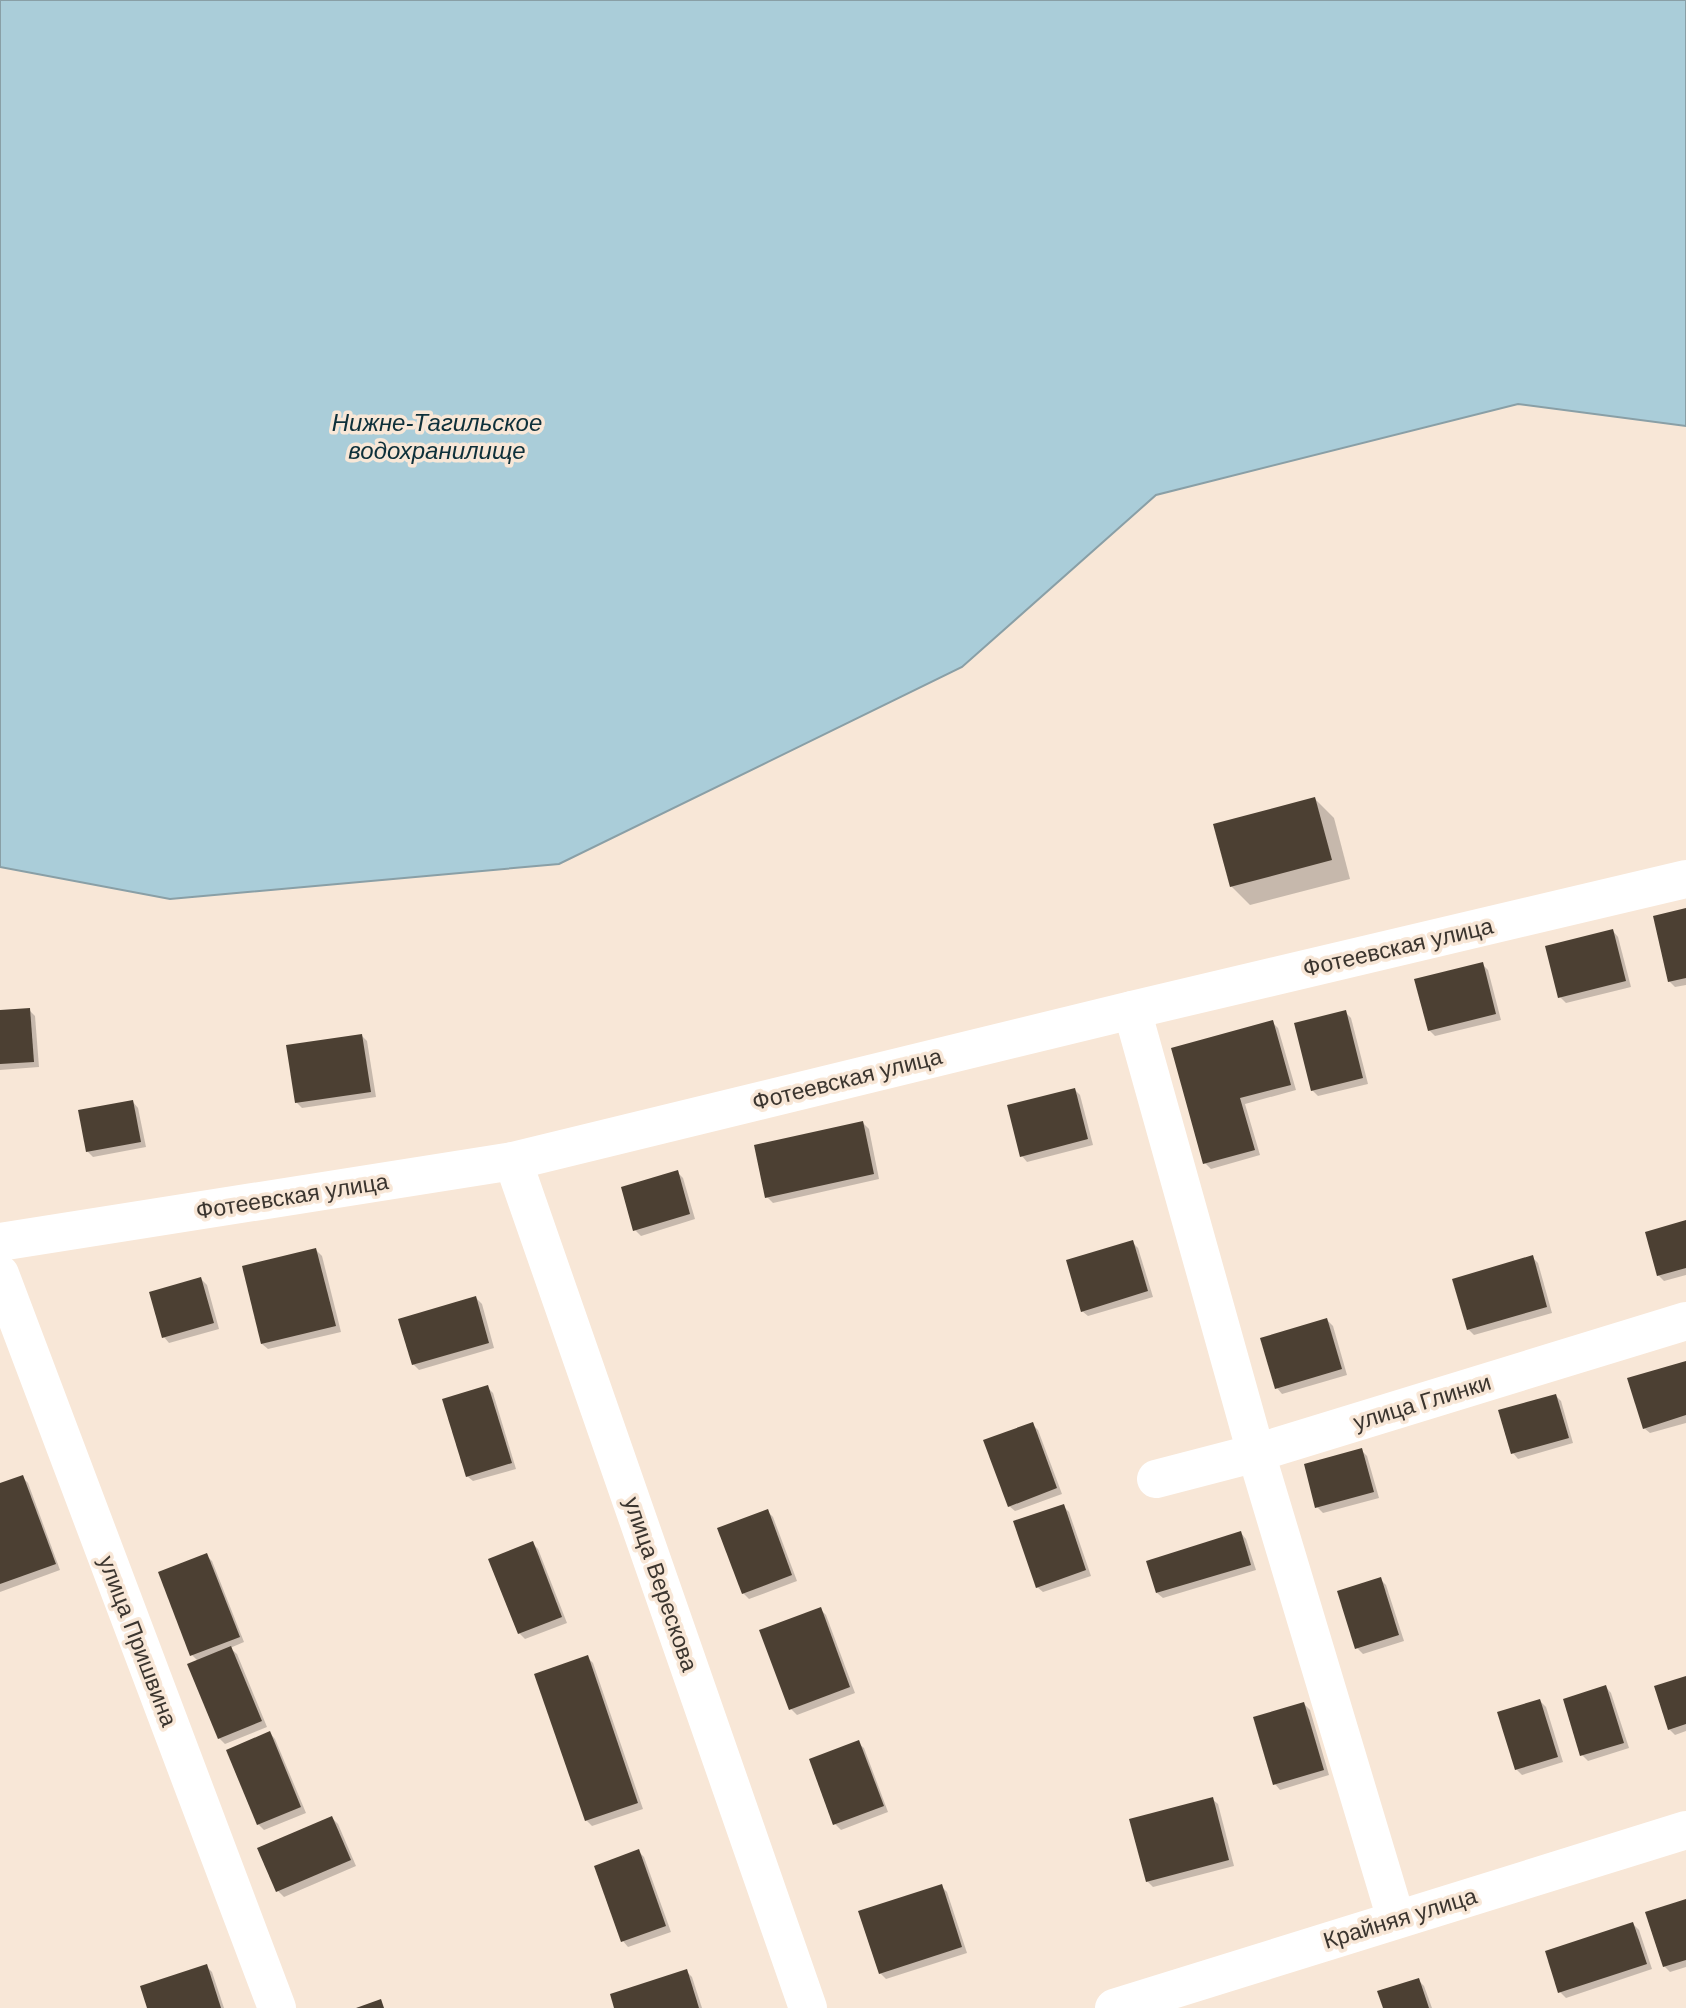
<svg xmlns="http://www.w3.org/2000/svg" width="1686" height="2008" viewBox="0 0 1686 2008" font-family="Arial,sans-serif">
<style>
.water{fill:#aacdd9;stroke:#899fa6;stroke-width:2}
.shadow{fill:#0003}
.building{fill:#4c4033}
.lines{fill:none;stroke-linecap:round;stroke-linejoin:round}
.minor{stroke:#fff;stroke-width:38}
.labels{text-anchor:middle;stroke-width:7;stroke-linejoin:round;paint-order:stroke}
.street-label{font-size:23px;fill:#3b352f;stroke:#f8e7d7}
.water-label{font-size:24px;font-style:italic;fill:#0e303a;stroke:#f8e7d7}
</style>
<rect width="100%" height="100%" fill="#f8e7d7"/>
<path class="water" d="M0 0H1686V426L1518 404 1156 495 962 667 559 864 170 899 0 867Z"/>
<g class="shadow">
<path d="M1314 798 1334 818 1350 879 1250 905 1231 886Z"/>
<path d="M1686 910V985L1675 987 1669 981Z"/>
<path d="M1613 931 1618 937 1631 987 1566 1003 1560 997Z"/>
<path d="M1482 964 1488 970 1501 1020 1435 1036 1429 1030Z"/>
<path d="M29 1010 35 1016 39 1067 0 1070V1012Z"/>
<path d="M1345 1012 1351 1018 1368 1084 1318 1096 1312 1090Z"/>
<path d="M1272 1022 1278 1028 1296 1090 1245 1104 1260 1155 1211 1169 1205 1163Z"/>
<path d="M361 1035 367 1041 376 1097 302 1108 296 1102Z"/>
<path d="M1074 1089 1080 1095 1093 1145 1027 1162 1022 1156Z"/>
<path d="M133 1102 138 1108 146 1147 93 1157 87 1151Z"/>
<path d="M863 1123 869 1129 879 1179 773 1203 767 1197Z"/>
<path d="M677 1172 683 1178 695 1219 641 1236 635 1230Z"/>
<path d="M1686 1222V1275L1664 1281 1658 1275Z"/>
<path d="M1132 1242 1138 1248 1153 1297 1088 1316 1082 1311Z"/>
<path d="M316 1250 322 1256 341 1332 268 1349 262 1344Z"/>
<path d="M1532 1257 1538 1263 1552 1313 1474 1335 1468 1329Z"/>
<path d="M201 1279 207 1285 219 1329 169 1343 164 1337Z"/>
<path d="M476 1298 482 1304 494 1348 419 1370 413 1364Z"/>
<path d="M1327 1320 1333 1326 1347 1375 1282 1394 1277 1388Z"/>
<path d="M1686 1362V1423L1650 1433 1644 1428Z"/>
<path d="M487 1387 493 1393 516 1469 473 1481 467 1476Z"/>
<path d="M1556 1396 1561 1401 1573 1443 1518 1459 1513 1453Z"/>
<path d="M1032 1424 1038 1430 1062 1494 1015 1511 1009 1506Z"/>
<path d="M1361 1450 1367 1456 1379 1498 1323 1513 1317 1507Z"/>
<path d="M22 1477 28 1483 60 1570 0 1592V1485Z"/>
<path d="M1063 1506 1069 1512 1091 1576 1043 1592 1037 1587Z"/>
<path d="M767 1511 773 1517 797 1581 749 1599 743 1593Z"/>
<path d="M1241 1533 1246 1539 1256 1570 1163 1598 1157 1593Z"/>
<path d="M533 1544 538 1549 567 1623 525 1639 519 1633Z"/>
<path d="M206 1555 212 1561 244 1642 230 1648 237 1654 267 1727 225 1744 219 1738 198 1661 192 1655Z"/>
<path d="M1380 1579 1386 1585 1404 1641 1363 1654 1357 1648Z"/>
<path d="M820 1609 826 1615 855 1693 797 1715 791 1709 762 1631Z"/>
<path d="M587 1657 593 1663 643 1809 592 1826 586 1820Z"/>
<path d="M1686 1678V1731L1675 1735 1669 1729Z"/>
<path d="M1606 1687 1611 1693 1629 1748 1588 1761 1582 1755Z"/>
<path d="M1540 1701 1546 1707 1563 1762 1522 1775 1516 1769Z"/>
<path d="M1304 1704 1310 1710 1329 1775 1280 1790 1275 1784Z"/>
<path d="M270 1733 275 1739 306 1813 264 1830 258 1824Z"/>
<path d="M858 1743 864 1748 888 1812 841 1830 835 1824Z"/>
<path d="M1212 1799 1218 1804 1234 1866 1153 1887 1147 1881Z"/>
<path d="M332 1818 338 1824 356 1866 284 1897 278 1891Z"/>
<path d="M638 1851 644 1857 671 1932 628 1947 623 1941Z"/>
<path d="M941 1886 947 1892 967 1953 886 1979 880 1973Z"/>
<path d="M1686 1901V1967L1670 1972 1664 1966Z"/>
<path d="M1633 1924 1639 1930 1652 1969 1566 1998 1560 1992Z"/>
<path d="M206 1966 212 1972 224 2008H149Z"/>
<path d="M686 1971 692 1977 702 2008H616Z"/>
<path d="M1418 1980 1424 1986 1432 2008H1385Z"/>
</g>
<g class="building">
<path d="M1315 797 1332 860 1230 887 1213 824Z"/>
<path d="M1686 908V978L1668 982 1653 916Z"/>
<path d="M1613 929 1626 981 1558 998 1545 946Z"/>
<path d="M1483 962 1496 1014 1428 1031 1414 979Z"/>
<path d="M30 1008 34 1062 0 1064V1010Z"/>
<path d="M1346 1010 1363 1078 1311 1091 1294 1023Z"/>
<path d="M1273 1020 1291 1085 1240 1098 1255 1150 1203 1164 1171 1048Z"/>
<path d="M362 1034 371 1092 295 1103 286 1045Z"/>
<path d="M1075 1088 1088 1139 1020 1157 1007 1105Z"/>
<path d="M133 1100 141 1142 86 1152 78 1110Z"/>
<path d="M863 1121 874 1174 765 1198 754 1145Z"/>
<path d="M678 1170 690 1214 633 1231 621 1187Z"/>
<path d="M1686 1220V1268L1657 1276 1645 1232Z"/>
<path d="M1133 1240 1148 1291 1081 1312 1066 1260Z"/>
<path d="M316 1248 336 1326 261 1344 242 1266Z"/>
<path d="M1533 1255 1547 1307 1467 1330 1452 1279Z"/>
<path d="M201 1277 214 1323 162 1338 149 1292Z"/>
<path d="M476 1296 489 1343 412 1365 398 1319Z"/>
<path d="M1327 1318 1342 1369 1275 1389 1260 1338Z"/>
<path d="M1686 1361V1415L1643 1429 1627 1378Z"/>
<path d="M488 1385 512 1463 466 1477 442 1399Z"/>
<path d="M1556 1394 1569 1438 1511 1454 1498 1410Z"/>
<path d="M1033 1422 1057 1488 1008 1507 983 1440Z"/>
<path d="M1362 1448 1374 1492 1315 1508 1304 1464Z"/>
<path d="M23 1475 56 1564 0 1584V1483Z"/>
<path d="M1064 1504 1086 1570 1036 1588 1013 1521Z"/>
<path d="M768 1509 792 1575 742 1594 717 1528Z"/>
<path d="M1241 1531 1251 1565 1156 1593 1146 1561Z"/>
<path d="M533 1541 562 1617 518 1634 488 1559Z"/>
<path d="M207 1553 240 1637 190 1656 158 1572Z"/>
<path d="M1381 1577 1399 1635 1355 1649 1337 1591Z"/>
<path d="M821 1607 850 1687 789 1710 759 1630Z"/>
<path d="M231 1646 262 1721 218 1739 187 1664Z"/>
<path d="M588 1655 638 1803 585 1821 534 1674Z"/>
<path d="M1686 1676V1724L1668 1730 1654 1686Z"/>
<path d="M1606 1685 1624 1743 1580 1756 1563 1699Z"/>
<path d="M1540 1699 1558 1757 1515 1770 1497 1712Z"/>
<path d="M1304 1702 1324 1770 1273 1785 1253 1717Z"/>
<path d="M270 1731 301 1807 257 1825 226 1750Z"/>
<path d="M859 1740 884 1806 833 1825 809 1759Z"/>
<path d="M1213 1797 1229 1860 1146 1882 1129 1819Z"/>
<path d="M332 1816 351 1860 276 1892 257 1848Z"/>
<path d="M639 1849 666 1926 621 1942 594 1866Z"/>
<path d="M942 1884 962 1947 879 1974 858 1911Z"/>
<path d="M1686 1899V1960L1663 1967 1645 1912Z"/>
<path d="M1633 1922 1647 1964 1558 1993 1545 1951Z"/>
<path d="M207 1964 221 2008H147L140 1986Z"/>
<path d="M687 1969 699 2008H614L610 1994Z"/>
<path d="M1419 1978 1429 2008H1383L1377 1991Z"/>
<path d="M381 1999 384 2008H356Z"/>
</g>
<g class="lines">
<g class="minor">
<path d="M1132 1010 1256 1453 1396 1919"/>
<path d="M513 1161 808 2008"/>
<path d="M0 1242 513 1161 1132 1010 1686 879"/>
<path d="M0 1274 277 2008"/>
<path d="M1156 1479 1256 1453 1686 1321"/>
<path d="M1114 2008 1686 1830"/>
</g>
</g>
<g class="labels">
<g class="street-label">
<text transform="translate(1398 947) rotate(-13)" y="8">Фотеевская улица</text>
<text transform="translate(847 1079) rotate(-14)" y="8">Фотеевская улица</text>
<text transform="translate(292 1196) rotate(-9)" y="8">Фотеевская улица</text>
<text transform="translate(1422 1402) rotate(-17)" y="8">улица Глинки</text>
<text transform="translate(661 1584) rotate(71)" y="8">улица Верескова</text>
<text transform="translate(138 1641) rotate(69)" y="8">улица Пришвина</text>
<text transform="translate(1400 1918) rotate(-17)" y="8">Крайняя улица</text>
</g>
<g class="water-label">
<text x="437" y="431">Нижне-Тагильское<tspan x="437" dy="28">водохранилище</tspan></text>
</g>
</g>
</svg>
